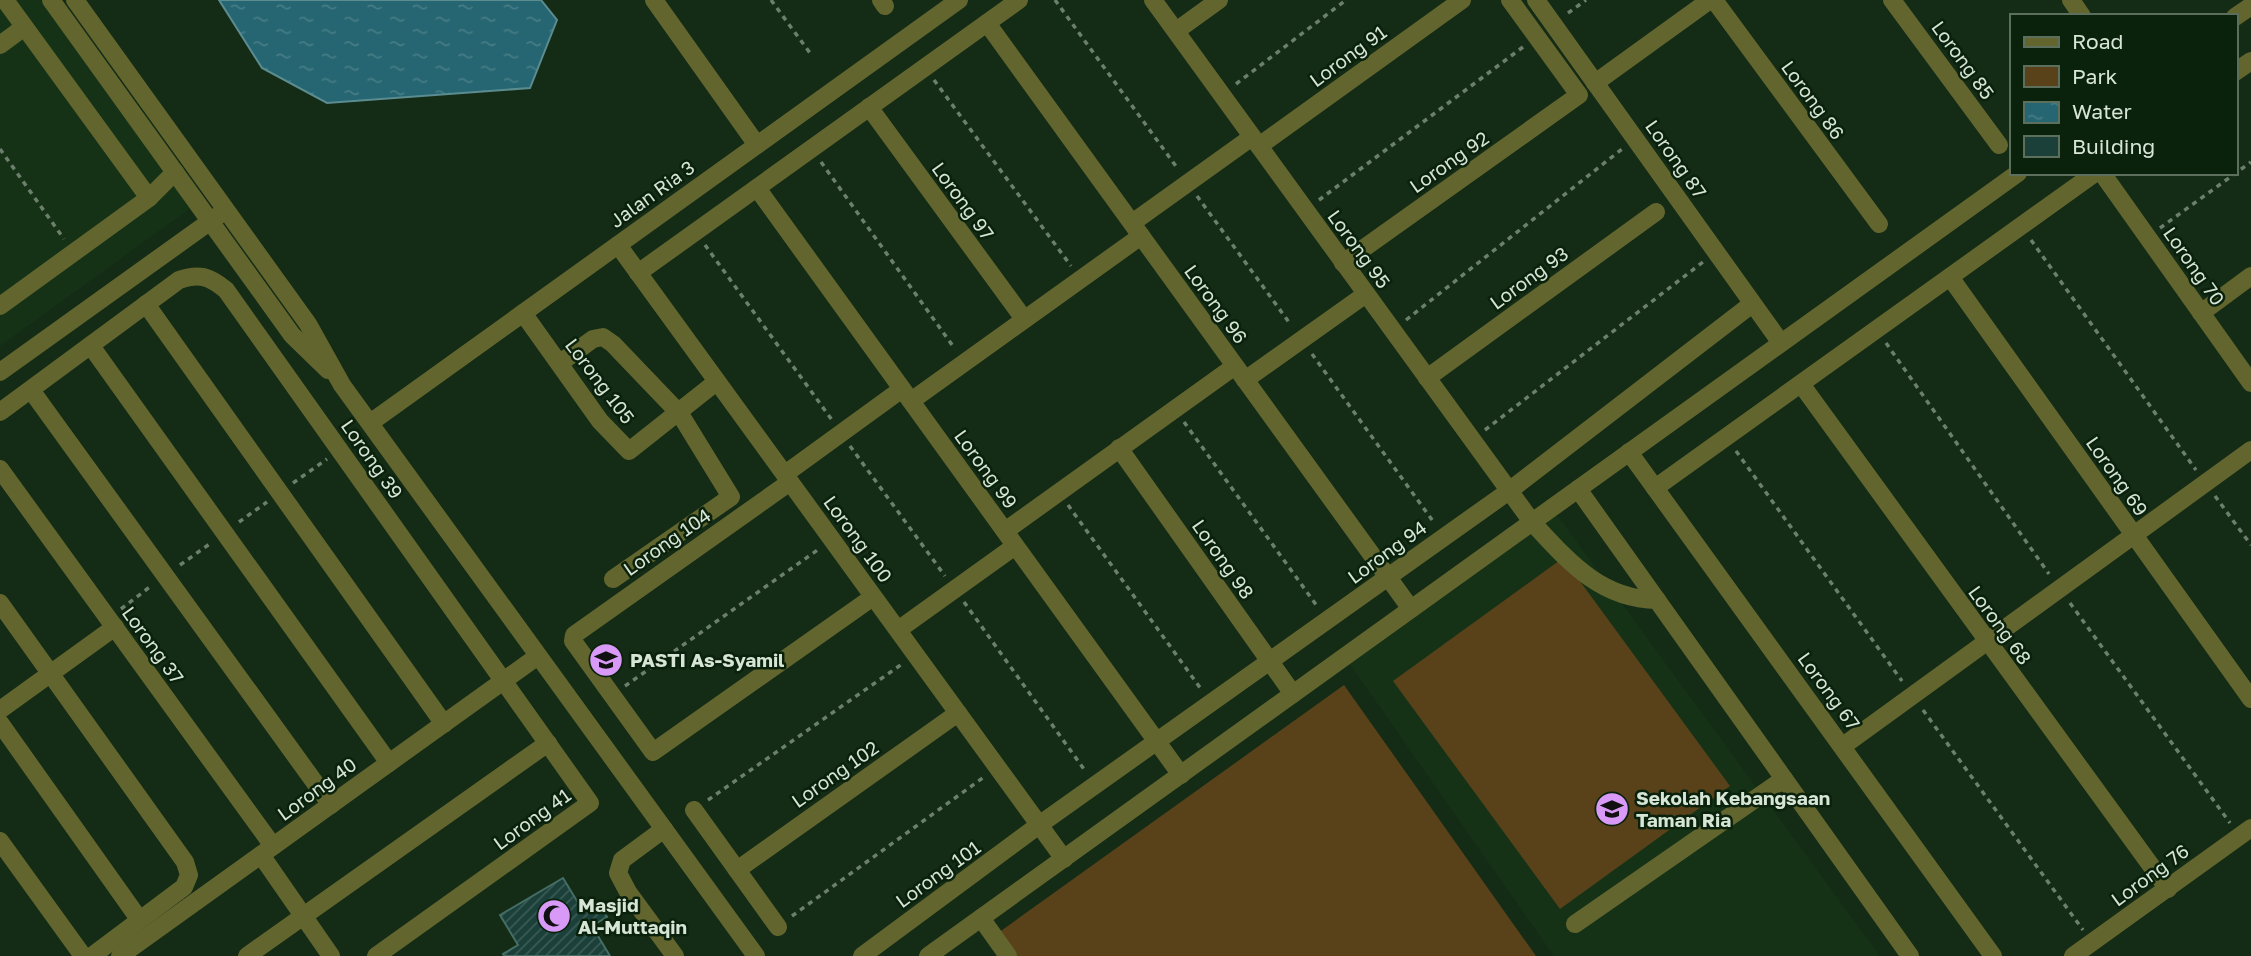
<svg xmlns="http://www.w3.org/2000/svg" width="2251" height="956" viewBox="0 0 2251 956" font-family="'Golos Text',sans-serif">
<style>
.built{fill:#153217}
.green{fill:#59421a}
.water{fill:url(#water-ripples);stroke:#5b8c90;stroke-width:2}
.building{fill:url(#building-hatch);stroke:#446e65;stroke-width:2}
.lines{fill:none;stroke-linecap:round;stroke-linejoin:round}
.path{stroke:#6c7f6d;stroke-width:3.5;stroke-dasharray:5 5;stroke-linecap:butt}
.minor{stroke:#62652e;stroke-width:18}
.labels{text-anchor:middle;stroke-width:5;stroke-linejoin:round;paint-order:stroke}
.street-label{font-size:19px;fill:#d6e5d6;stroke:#0a210c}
.poi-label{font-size:19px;font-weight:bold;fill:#d6e5d6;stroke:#0a210c;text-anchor:start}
</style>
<defs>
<pattern id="water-ripples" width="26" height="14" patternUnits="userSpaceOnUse" patternTransform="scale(1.75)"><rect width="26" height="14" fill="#266672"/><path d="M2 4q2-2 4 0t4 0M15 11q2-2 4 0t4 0" fill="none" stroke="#457c85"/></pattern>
<pattern id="building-hatch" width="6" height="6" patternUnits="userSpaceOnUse" patternTransform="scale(1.75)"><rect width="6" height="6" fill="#1b4039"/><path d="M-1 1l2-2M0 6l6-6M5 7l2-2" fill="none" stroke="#3b5b55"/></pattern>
</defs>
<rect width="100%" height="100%" fill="#142b16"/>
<g class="built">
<path d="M0 0H41L192 207 0 346Z"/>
<path d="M1557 515 1880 956H1554L1349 663Z"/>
</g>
<g class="green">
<path d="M1563 558 1730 786 1560 909 1393 681Z"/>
<path d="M1344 685 1536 956H1015L998 933Z"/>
</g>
<path class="water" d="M219 0H541L557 20 530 88 327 103 262 68Z"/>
<path class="building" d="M563 878 583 911 598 902 607 917 592 926 610 956H504L503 954 518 945 500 915Z"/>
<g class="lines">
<g class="path">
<path d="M771 0 810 53"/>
<path d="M1055 0 1178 169"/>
<path d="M1568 13 1586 0"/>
<path d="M934 80 1071 266"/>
<path d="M1236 84 1346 0"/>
<path d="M0 149 64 239"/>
<path d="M821 162 955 349"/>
<path d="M1197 196 1291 325"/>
<path d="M1319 200 1523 47"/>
<path d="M2160 228 2251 162"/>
<path d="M2031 240 2196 470"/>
<path d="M705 245 832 420"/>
<path d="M1406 320 1622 149"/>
<path d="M1886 343 2049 574"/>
<path d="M1312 354 1435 524"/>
<path d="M1184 422 1317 606"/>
<path d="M1485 430 1703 262"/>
<path d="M850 446 945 576"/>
<path d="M1736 451 1902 681"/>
<path d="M293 483 327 459"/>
<path d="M2215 496 2251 545"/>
<path d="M1068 505 1201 689"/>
<path d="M239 522 267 502"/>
<path d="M180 565 211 543"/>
<path d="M964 602 1086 772"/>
<path d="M2070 603 2230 823"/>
<path d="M121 609 151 586"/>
<path d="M625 686 819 549"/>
<path d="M1923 710 2083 930"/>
<path d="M708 800 902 664"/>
<path d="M792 916 984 777"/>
</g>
<g class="minor">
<path d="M5 0 149 198"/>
<path d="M51 0 292 335 328 370"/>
<path d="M75 0 308 324 342 385 756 956"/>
<path d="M654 0 757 145"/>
<path d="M881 0 885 6"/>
<path d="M1153 0 1532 522C1568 561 1600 599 1657 600"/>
<path d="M1536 0 1781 343"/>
<path d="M1714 0 1879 224"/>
<path d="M1892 0 1999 145"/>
<path d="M2071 0 2082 16"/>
<path d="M2235 17 2251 6"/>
<path d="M987 23 1411 609"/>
<path d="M1176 31 1219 0"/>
<path d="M0 45 23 28"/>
<path d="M2235 72 2251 61"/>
<path d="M1595 83 1710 0"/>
<path d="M869 107 1024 319"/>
<path d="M1259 146 1462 0"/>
<path d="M2102 173 2251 383"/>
<path d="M757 188 1181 775"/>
<path d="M1132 223 1252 137"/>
<path d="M618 245 1064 859"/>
<path d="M1343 263 1579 95 1510 0"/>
<path d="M638 273 1019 0"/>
<path d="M1950 277 2251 699"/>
<path d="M146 304 444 724"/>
<path d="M0 306 149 198 175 172"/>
<path d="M523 313 600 421 629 451 715 383"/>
<path d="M2201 313 2251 276"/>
<path d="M91 346 389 763"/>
<path d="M560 363 593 339 603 337 613 344 680 414 731 497 613 579"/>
<path d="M0 372 219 215"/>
<path d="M1427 378 1656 212"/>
<path d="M1245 380 1366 294"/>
<path d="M1801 384 2168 889"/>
<path d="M31 390 331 805"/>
<path d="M911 401 1141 236"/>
<path d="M0 412 179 280C199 273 209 276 226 290L590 803 376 956"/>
<path d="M370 423 959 0"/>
<path d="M1119 448 1293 694"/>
<path d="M1629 452 1993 956"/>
<path d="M0 469 273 846"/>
<path d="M785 474 902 389"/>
<path d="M790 482 574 635 573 641 653 752 873 597"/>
<path d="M1655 488 2095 173"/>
<path d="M1578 489 1910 956"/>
<path d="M1005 531 1235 366"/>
<path d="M0 603 185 862 189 875 184 887 92 956"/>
<path d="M898 630 1015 546"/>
<path d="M0 710 115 627"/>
<path d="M0 723 139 919"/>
<path d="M1843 746 2251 450"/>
<path d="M694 810 778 927"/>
<path d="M664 829 622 860 618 873 628 892 675 956"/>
<path d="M0 841 83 956"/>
<path d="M261 855 331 956"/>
<path d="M737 870 958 713"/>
<path d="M981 918 1008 956"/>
<path d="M1575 924 1784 779"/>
<path d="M120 956 538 656"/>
<path d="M247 956 548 743"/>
<path d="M862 956 1039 825 1509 491 1752 304"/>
<path d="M928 956 2018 173"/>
<path d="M2073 956 2251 828"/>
</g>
</g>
<defs>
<g id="school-disc" transform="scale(1.75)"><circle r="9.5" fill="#d99af7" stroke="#0a210c"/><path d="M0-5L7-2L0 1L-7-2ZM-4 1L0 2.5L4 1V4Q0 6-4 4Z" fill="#111"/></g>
<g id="mosque-disc" transform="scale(1.75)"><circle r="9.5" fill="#d99af7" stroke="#0a210c"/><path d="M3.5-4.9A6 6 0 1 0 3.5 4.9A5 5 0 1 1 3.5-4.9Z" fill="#111"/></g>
</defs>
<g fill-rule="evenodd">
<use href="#school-disc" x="606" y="660"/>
<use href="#school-disc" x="1612" y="809"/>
<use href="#mosque-disc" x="554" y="916"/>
</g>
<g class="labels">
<g class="street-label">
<text transform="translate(1348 56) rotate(-36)" y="7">Lorong 91</text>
<text transform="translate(1963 60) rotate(54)" y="7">Lorong 85</text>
<text transform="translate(1813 100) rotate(54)" y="7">Lorong 86</text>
<text transform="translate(1676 159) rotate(55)" y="7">Lorong 87</text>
<text transform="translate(1449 162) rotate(-35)" y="7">Lorong 92</text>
<text transform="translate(652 194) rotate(-36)" y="7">Jalan Ria 3</text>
<text transform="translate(963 201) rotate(54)" y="7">Lorong 97</text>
<text transform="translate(1359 249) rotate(54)" y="7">Lorong 95</text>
<text transform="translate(2194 266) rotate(55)" y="7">Lorong 70</text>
<text transform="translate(1529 278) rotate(-36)" y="7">Lorong 93</text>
<text transform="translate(1216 304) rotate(54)" y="7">Lorong 96</text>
<text transform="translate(600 381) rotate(53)" y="7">Lorong 105</text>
<text transform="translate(372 459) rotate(55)" y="7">Lorong 39</text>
<text transform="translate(986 469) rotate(54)" y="7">Lorong 99</text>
<text transform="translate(2117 476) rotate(55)" y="7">Lorong 69</text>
<text transform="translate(858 539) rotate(54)" y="7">Lorong 100</text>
<text transform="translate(667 542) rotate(-35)" y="7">Lorong 104</text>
<text transform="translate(1387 552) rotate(-36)" y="7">Lorong 94</text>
<text transform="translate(1223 559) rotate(55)" y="7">Lorong 98</text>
<text transform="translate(2000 625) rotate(54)" y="7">Lorong 68</text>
<text transform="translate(153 645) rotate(54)" y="7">Lorong 37</text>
<text transform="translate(1829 691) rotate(54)" y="7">Lorong 67</text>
<text transform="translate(835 774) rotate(-35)" y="7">Lorong 102</text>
<text transform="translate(317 789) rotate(-36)" y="7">Lorong 40</text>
<text transform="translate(532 819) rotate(-36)" y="7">Lorong 41</text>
<text transform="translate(938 874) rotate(-36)" y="7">Lorong 101</text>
<text transform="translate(2150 875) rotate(-36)" y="7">Lorong 76</text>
</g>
<g class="poi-label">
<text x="630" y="667">PASTI As-Syamil</text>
<text x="1636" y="805">Sekolah Kebangsaan<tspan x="1636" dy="22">Taman Ria</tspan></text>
<text x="578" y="912">Masjid<tspan x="578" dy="22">Al-Muttaqin</tspan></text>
</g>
</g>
<rect x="2010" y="14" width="228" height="161" fill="#0a210c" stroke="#5c6f5d" stroke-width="2"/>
<rect x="2024" y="37" width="35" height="10" fill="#62652e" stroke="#5c6f5d" stroke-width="2"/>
<text x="2072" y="49" font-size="21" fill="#d6e5d6">Road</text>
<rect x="2024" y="66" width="35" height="21" fill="#59421a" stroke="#5c6f5d" stroke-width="2"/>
<text x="2072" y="84" font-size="21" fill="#d6e5d6">Park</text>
<rect x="2024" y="102" width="35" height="21" fill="url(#water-ripples)" stroke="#5c6f5d" stroke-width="2"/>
<text x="2072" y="119" font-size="21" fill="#d6e5d6">Water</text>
<rect x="2024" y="136" width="35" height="21" fill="#1b4039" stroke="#5c6f5d" stroke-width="2"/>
<text x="2072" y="154" font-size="21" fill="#d6e5d6">Building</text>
</svg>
